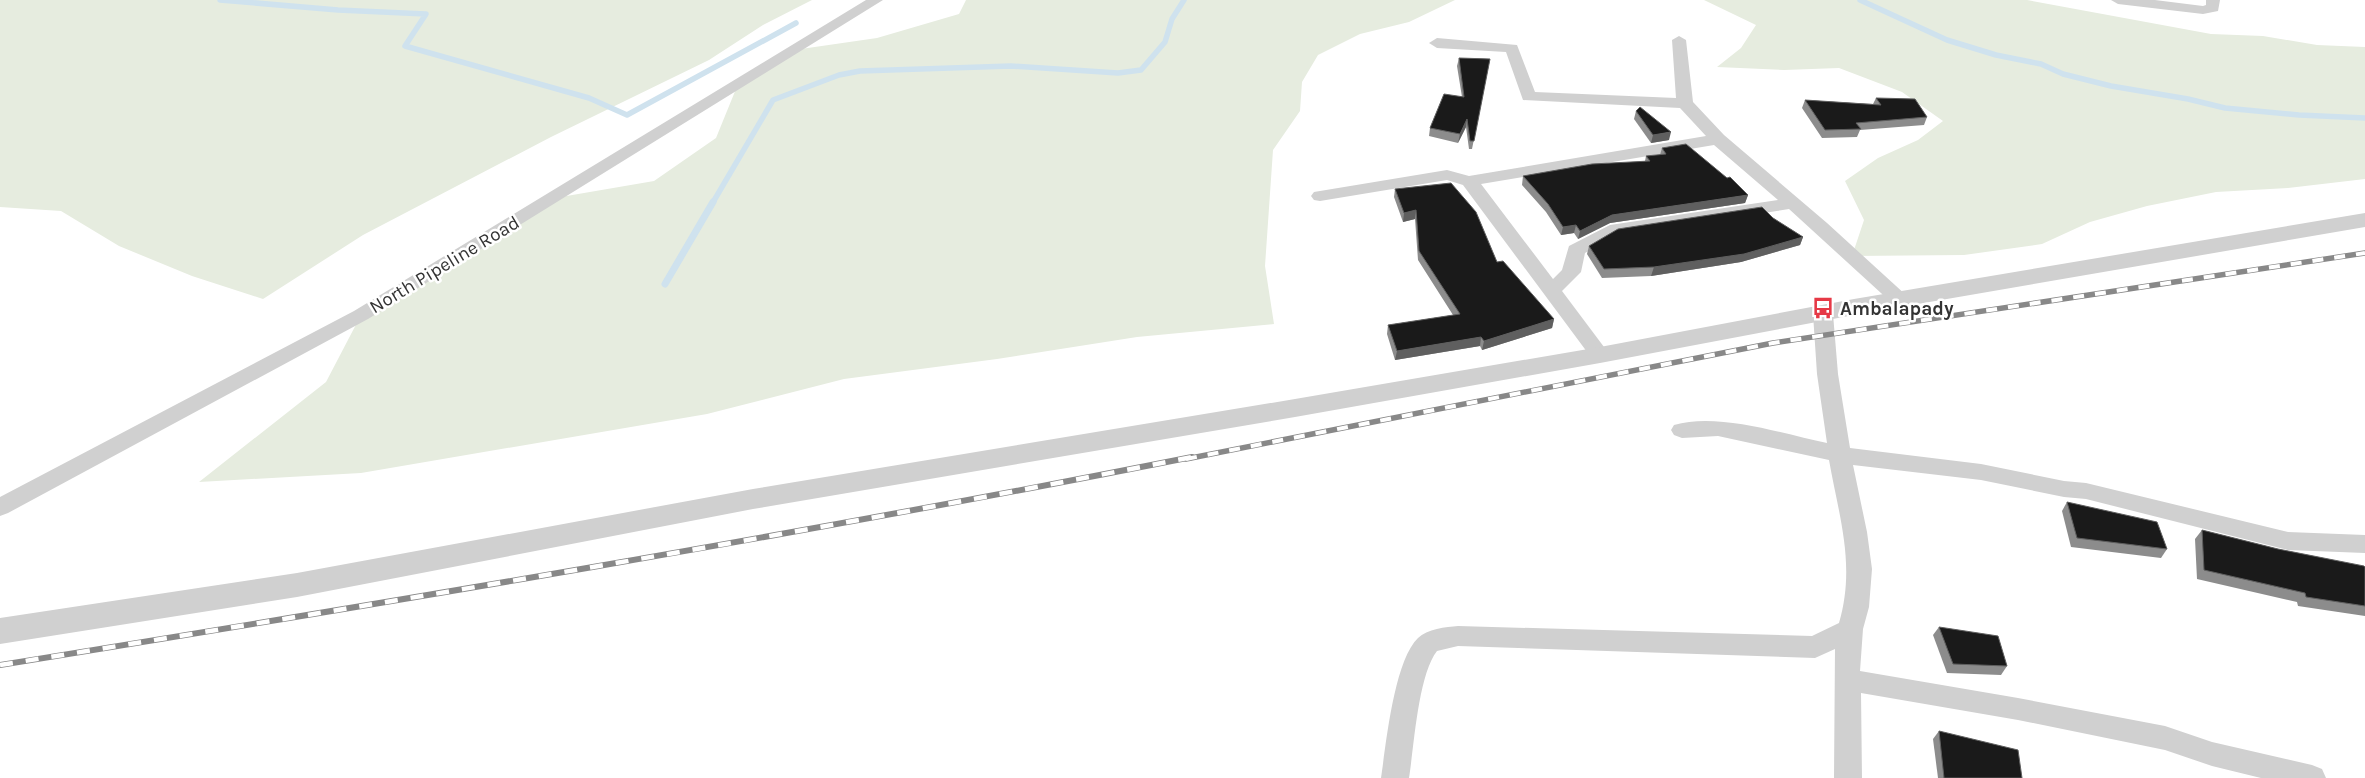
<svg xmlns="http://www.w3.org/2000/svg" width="2365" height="778" viewBox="0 0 2365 778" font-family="Karla,sans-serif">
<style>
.green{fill:#e6ecdf}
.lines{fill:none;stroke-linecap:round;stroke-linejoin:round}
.stream-far1{stroke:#cfe2ee;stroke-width:5.5}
.stream{stroke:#cfe2ee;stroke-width:7}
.minor{fill:#d0d0d0;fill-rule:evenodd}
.tertiary{fill:#d0d0d0;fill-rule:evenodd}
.rail-far1-casing{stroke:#888;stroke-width:5.5}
.rail-casing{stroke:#888;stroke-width:6}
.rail-far1{stroke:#fff;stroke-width:4;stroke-dasharray:11;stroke-linecap:butt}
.rail{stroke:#fff;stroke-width:4.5;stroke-dasharray:13;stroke-linecap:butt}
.wall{fill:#8c8c8c}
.shaded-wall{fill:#5f5f5f}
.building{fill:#1a1a1a;stroke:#5f5f5f}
.labels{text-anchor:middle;stroke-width:5;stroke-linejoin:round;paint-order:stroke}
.street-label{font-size:19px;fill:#333;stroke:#fff}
.poi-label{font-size:19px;font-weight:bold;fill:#333;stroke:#fff;text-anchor:start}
</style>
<rect width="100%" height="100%" fill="#fff"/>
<g class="green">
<path d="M0 0H812L763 25 709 60 551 137 363 235 263 299 192 276 119 246 61 211 0 207Z"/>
<path d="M966 0H1455L1409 22 1360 34 1318 55 1302 82 1300 111 1273 150 1265 266 1274 324 1137 337 997 359 844 379 707 414 361 473 199 482 326 382 361 315 549 199 654 181 716 138 738 84 794 50 877 38 959 14Z"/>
<path d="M1704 0H2027L2211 34 2263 36 2317 45 2365 47V179L2288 188 2216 192 2147 206 2090 222 2042 244 1964 255 1852 256 1864 220 1845 181 1878 158 1918 140 1943 121 1902 92 1839 68 1784 70 1717 67 1741 48 1756 25Z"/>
</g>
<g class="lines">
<g class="stream-far1">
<path d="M220 0 338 10 426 14 405 46 589 98 627 115 796 23"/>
<path d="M1860 0 1947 40 1996 55 2041 64 2063 74 2111 86 2188 99 2225 108 2299 115 2365 118"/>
<path d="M712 204 773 100 839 75 860 71 1011 66 1118 73 1141 70 1165 42 1172 19 1184 0"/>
</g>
<path class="stream" d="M665 284 713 202"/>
<g class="minor">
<path d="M866 0H883L368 319 8 513 0 516V497L354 311Z"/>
<path d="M2111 0H2155L2203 6 2206 5V0H2220L2218 11 2203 14 2118 4Z"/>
<path d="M1679 36 1686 40 1693 102 1724 135 1827 223 1907 296 1910 300 1907 304 1900 306 1893 304 1789 209 1615 236 1585 253 1581 272 1562 291 1610 355 1607 360 1600 362 1593 360 1463 185 1447 180 1320 201 1314 200 1311 196 1314 192 1320 191 1447 170 1469 176 1706 136 1680 108 1523 100 1506 52 1437 48 1429 43 1437 38 1517 45 1535 92 1676 98 1672 40ZM1714 145 1778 200 1610 225 1569 246 1562 270 1553 279 1481 184Z"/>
<path d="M1823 308 1830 310 1833 314 1838 374 1850 448 1981 464 2064 481 2086 483 2288 532 2365 535V553L2288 550 2086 499 2064 497 1981 480 1853 465 1867 532 1872 569 1869 607 1863 629 1860 671 2018 698 2165 726 2212 742 2312 765 2322 769 2326 778H2261L2212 766 2165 750 2018 720 1861 693 1862 778H1834L1835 649 1815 658 1458 646 1437 651C1418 675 1414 747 1409 778H1381C1386 745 1394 661 1418 638 1427 629 1446 627 1458 626L1812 636 1839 623C1856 565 1839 517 1829 460L1718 436 1682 438 1674 435 1671 430 1674 425C1718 412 1783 434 1827 443L1817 374 1813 314 1816 310Z"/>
</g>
<path class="tertiary" d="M2365 213V227L1854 315 1600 363 1295 417 753 509 297 597 0 644V618L297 573 753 489 1295 399 1600 347 1854 299Z"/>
<g class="rail-far1-casing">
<path id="rail-far1" d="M1186 459 1773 343 2365 253"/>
</g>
<g class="rail-casing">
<path id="rail" d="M0 665C398 601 797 535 1192 457"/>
</g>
<use href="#rail-far1" class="rail-far1"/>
<use href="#rail" class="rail"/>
</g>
<g class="wall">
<path d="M1459 58 1490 59 1472 149H1469L1466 127 1458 143 1429 136 1430 128 1462 97 1457 66Z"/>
<path d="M1876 98 1927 117 1924 125 1860 130 1857 137 1822 138 1802 108 1805 100 1873 104Z"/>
<path d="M1636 111 1669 140 1651 143 1634 119Z"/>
<path d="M1662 148 1748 195 1745 203 1610 223 1578 239 1574 233 1561 235 1546 212 1522 185 1523 176 1645 161 1646 156 1660 155Z"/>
<path d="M1395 189 1497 262 1554 319 1552 328 1482 350 1480 346 1395 360 1387 334 1388 325 1453 315 1418 260 1415 219 1403 222 1394 197Z"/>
<path d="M1773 218 1803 237 1800 245 1741 262 1651 276 1602 278 1587 254 1589 246Z"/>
<path d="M2067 502 2167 549 2161 558 2071 547 2062 511Z"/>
<path d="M2202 530 2278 549 2365 567V616L2298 606 2297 602 2197 579 2195 539Z"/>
<path d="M1939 627 2007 666 2001 675 1947 673 1933 635Z"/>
<path d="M1939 731 2022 778H1938L1933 739Z"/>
</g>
<g class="shaded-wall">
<path d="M1467 119 1466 127 1458 143 1460 134Z"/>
<path d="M1671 132 1669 140 1651 143 1653 135Z"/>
<path d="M1748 195 1745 203 1610 223 1578 239 1580 231 1612 215Z"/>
<path d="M1416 210 1415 219 1403 222 1404 213Z"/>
<path d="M1576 225 1574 233 1561 235 1563 227Z"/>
<path d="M1803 237 1800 245 1741 262 1651 276 1654 267Z"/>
<path d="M1554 319 1552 328 1482 350 1484 341Z"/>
<path d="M1481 337 1480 346 1395 360 1397 351Z"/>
</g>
<g class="building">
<path d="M1459 58 1490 59 1474 141H1470L1467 119 1460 134 1430 128 1444 94 1464 97Z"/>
<path d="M1876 98 1915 99 1927 117 1856 123 1861 129 1825 130 1805 100 1881 105Z"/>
<path d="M1640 107 1671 132 1653 135 1636 111Z"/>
<path d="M1686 144 1727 178 1730 177 1748 195 1612 215 1580 231 1576 225 1563 227 1548 204 1523 176 1592 164 1650 161 1646 156 1666 154 1662 148Z"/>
<path d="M1451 183 1476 212 1497 262 1503 261 1554 319 1484 341 1481 337 1397 351 1388 325 1460 314 1419 251 1416 210 1404 213 1395 189Z"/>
<path d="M1762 207 1773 218 1803 237 1744 254 1654 267 1604 269 1589 246 1618 229Z"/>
<path d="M2067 502 2157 522 2167 549 2077 538Z"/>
<path d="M2202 530 2278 549 2364 566 2365 567V606L2306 597 2305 593 2204 570Z"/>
<path d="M1939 627 1998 636 2007 666 1953 664Z"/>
<path d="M1939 731 2018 750 2022 778H1944Z"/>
</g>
<defs>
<g id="bus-bare" transform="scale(1.725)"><path d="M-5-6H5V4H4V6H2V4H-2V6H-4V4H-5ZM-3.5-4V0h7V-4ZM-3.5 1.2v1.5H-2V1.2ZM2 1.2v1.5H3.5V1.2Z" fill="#e63946" stroke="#fff" stroke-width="2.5" paint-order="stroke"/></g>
</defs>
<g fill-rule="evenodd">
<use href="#bus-bare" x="1823" y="308"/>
</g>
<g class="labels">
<g class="street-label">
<text transform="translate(444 264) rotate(-31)" y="7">North Pipeline Road</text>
</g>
<g class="poi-label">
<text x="1840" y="315">Ambalapady</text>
</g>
</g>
</svg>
